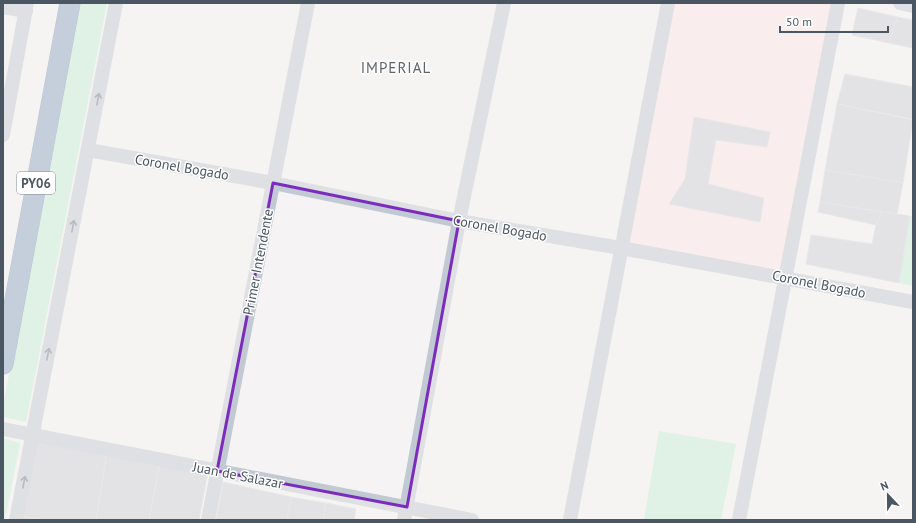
<svg xmlns="http://www.w3.org/2000/svg" width="916" height="523" viewBox="0 0 916 523" font-family="'PT Sans',sans-serif">
<style>
.medical{fill:#fce8e6}
.green{fill:#c3f1d5}
.building{fill:#cdcfd5;stroke:#d7d9de}
.lines{fill:none;stroke-linecap:round;stroke-linejoin:round}
.highway-casing{stroke:#7690ad;stroke-width:21}
.minor{stroke:#c1cad2;stroke-width:14}
.highway{stroke:#8ba5c1;stroke-width:20}
.oneway{stroke:#6e7983}
.marked{fill:none;stroke:#7b2cbf;stroke-width:3;stroke-linejoin:round}
.labels{text-anchor:middle;stroke-width:3;stroke-linejoin:round;paint-order:stroke}
.shield{fill:#fff;stroke:#808990;stroke-width:1}
.shield-label{font-size:13px;font-weight:bold;fill:#4a5661}
.street-label{font-size:14px;fill:#4a5661;stroke:#fff}
.neighbourhood-label{font-size:15px;letter-spacing:1px;fill:#5f6368;stroke:#fff}
</style>
<rect width="100%" height="100%" fill="#f5f3f3"/>
<path class="medical" d="M668 3H838L784 278 622 248Z"/>
<g class="green">
<path d="M80 3H107L26 422 3 417V406Z"/>
<path d="M910 216H913V286L899 283Z"/>
<path d="M659 431 736 444 721 520H644Z"/>
<path d="M3 438 20 443 5 520H3Z"/>
</g>
<g class="building">
<path d="M858 8 897 17 889 43 852 35Z"/>
<path d="M897 17 913 20V48L889 43Z"/>
<path d="M845 74 913 87V119L837 104Z"/>
<path d="M837 104 913 120 903 183 825 170Z"/>
<path d="M694 117 770 132 767 147 716 140 708 184 764 198 760 222 669 204 685 179Z"/>
<path d="M825 170 903 183 897 214 820 202Z"/>
<path d="M820 202 882 212 876 225 818 212Z"/>
<path d="M882 212 910 216 899 283 806 264 811 235 872 244 876 225Z"/>
<path d="M37 441 107 452 96 520H43L23 516Z"/>
<path d="M107 452 160 463 149 520H96Z"/>
<path d="M160 463 208 472 199 520H149Z"/>
<path d="M223 482 291 497 287 520H216Z"/>
<path d="M291 497 326 503 323 520H287Z"/>
<path d="M326 503 356 509 354 520H323Z"/>
<path d="M23 516 43 520H23Z"/>
</g>
<g class="lines">
<g class="highway-casing">
<path id="highway" d="M3 364 70 3"/>
</g>
<g class="minor">
<path d="M900 3 913 6"/>
<path d="M3 7 26 11"/>
<path d="M3 135 27 3"/>
<path d="M88 150 273 183 459 221 621 248 913 302"/>
<path d="M3 429 472 520"/>
<path d="M16 520 116 3"/>
<path d="M208 520 308 3"/>
<path d="M404 520 459 221 504 3"/>
<path d="M570 520 668 3"/>
<path d="M739 520 838 3"/>
</g>
<use href="#highway" class="highway"/>
</g>
<defs><path id="oneway-shaft" d="M-6 0H5M1.5-3L5.5 0L1.5 3" fill="none" stroke-width="1.6" stroke-linecap="round" stroke-linejoin="round"/></defs>
<g class="oneway">
<use href="#oneway-shaft" transform="translate(98 99) rotate(-79)"/>
<use href="#oneway-shaft" transform="translate(73 226) rotate(-79)"/>
<use href="#oneway-shaft" transform="translate(48 354) rotate(-79)"/>
<use href="#oneway-shaft" transform="translate(24 482) rotate(-79)"/>
</g>
<path d="M0 0H916V523H0ZM273 183 459 221 407 507 217 471Z" fill="#f5f3f3" fill-opacity=".55" fill-rule="evenodd"/>
<path class="marked" d="M273 183 459 221 407 507 217 471Z"/>
<g class="labels">
<rect class="shield" x="17" y="172" width="38" height="22" rx="3"/>
<g class="shield-label">
<text x="36" y="188">PY06</text>
</g>
<g class="street-label">
<text transform="translate(182 167) rotate(10)" y="5">Coronel Bogado</text>
<text transform="translate(500 228) rotate(10)" y="5">Coronel Bogado</text>
<text transform="translate(258 262) rotate(-79)" y="5">Primer Intendente</text>
<text transform="translate(819 284) rotate(11)" y="5">Coronel Bogado</text>
<text transform="translate(238 475) rotate(11)" y="5">Juan de Salazar</text>
</g>
<g class="neighbourhood-label">
<text x="396" y="73">IMPERIAL</text>
</g>
</g>
<rect width="916" height="523" fill="none" stroke="#4a5661" stroke-width="8"/>
<g transform="translate(888 495) rotate(338)" stroke="#ffffff" stroke-width="3" paint-order="stroke">
<path d="M0-3L7 15L0 10L-7 15Z" fill="#4a5661"/>
<text y="-6" font-size="11" font-weight="bold" text-anchor="middle" fill="#4a5661">N</text>
</g>
<path d="M780 26v6h108v-6" fill="none" stroke="#4a5661" stroke-width="2"/>
<text x="786" y="26" font-size="12" fill="#4a5661" stroke="#ffffff" stroke-width="3" paint-order="stroke">50 m</text>
</svg>
